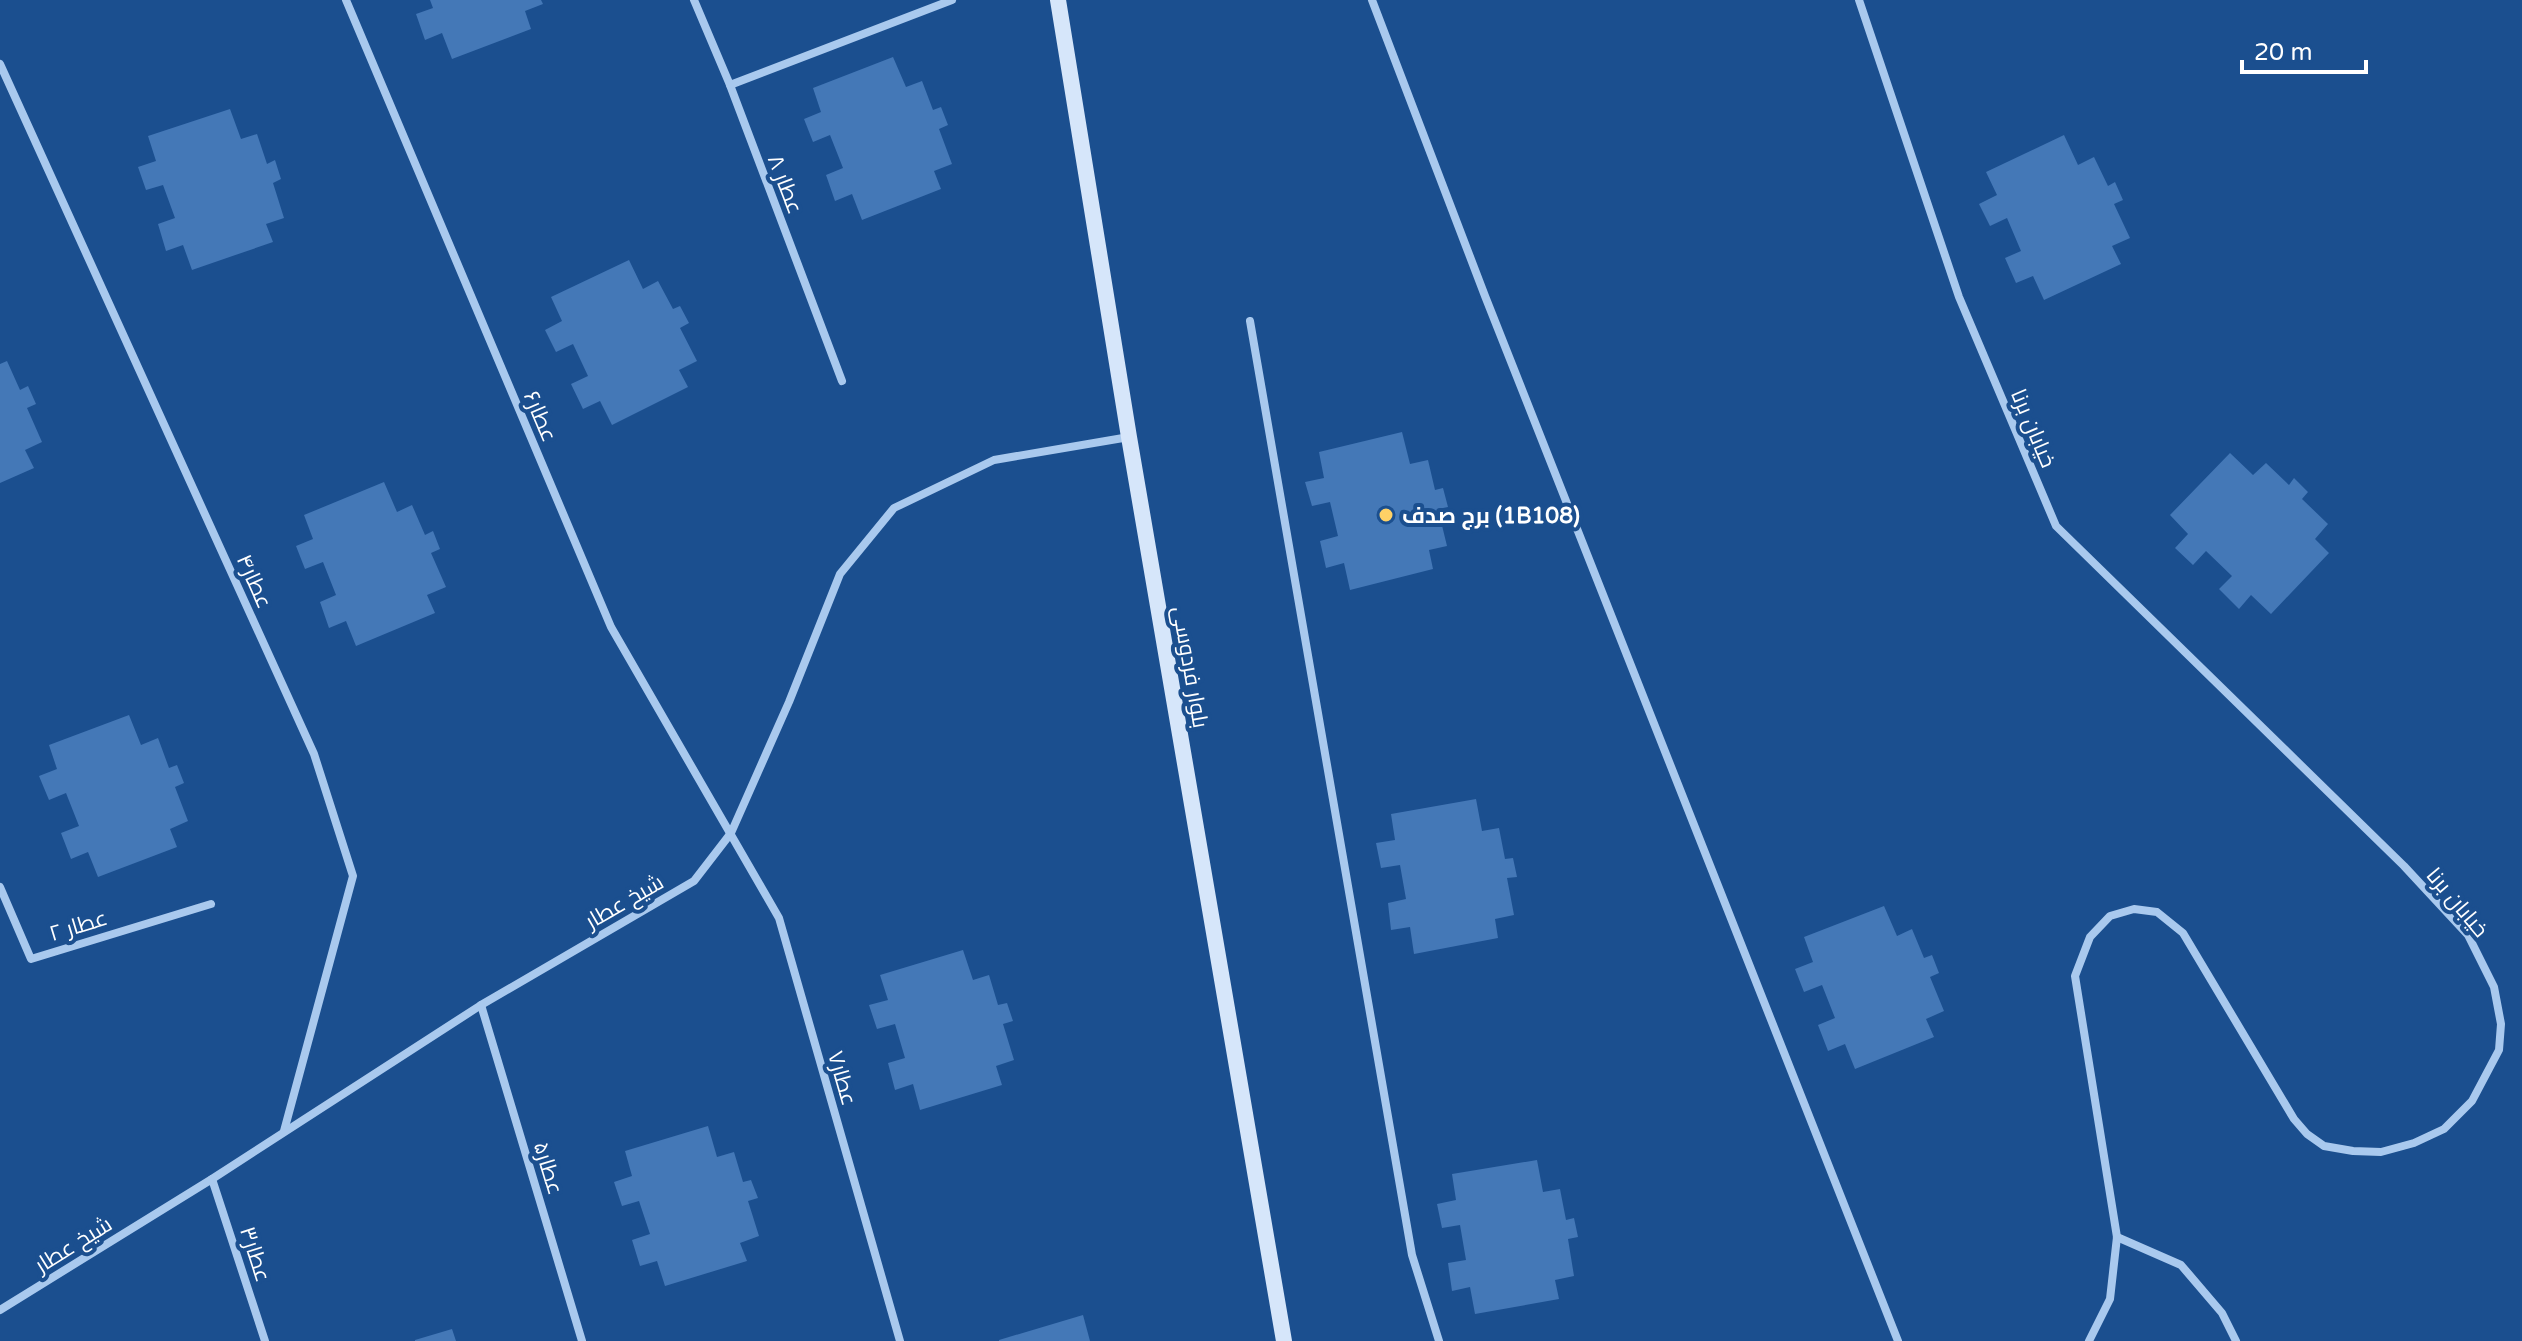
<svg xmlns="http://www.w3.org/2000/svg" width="2522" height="1341" viewBox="0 0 2522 1341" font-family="'Varela Round',Cairo,sans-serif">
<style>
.building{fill:#4478b7}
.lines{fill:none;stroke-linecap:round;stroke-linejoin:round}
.street{stroke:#a9c9ee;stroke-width:8}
.secondary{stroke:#d6e6fa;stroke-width:16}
.poi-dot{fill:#ffd166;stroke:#1b4f8f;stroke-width:3}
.labels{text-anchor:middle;stroke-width:8;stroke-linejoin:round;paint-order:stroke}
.street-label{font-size:22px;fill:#fff;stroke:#1b4f8f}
.poi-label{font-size:22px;font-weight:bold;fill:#fff;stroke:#1b4f8f;text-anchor:start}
</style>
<rect width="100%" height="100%" fill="#1b4f8f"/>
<g class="building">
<path d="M430 0H541L543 4 525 11 531 29 452 59 442 33 425 40 416 14 433 8Z"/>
<path d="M893 57 906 87 922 81 933 110 941 107 948 125 939 129 952 164 934 171 941 189 862 220 852 194 835 201 826 175 843 168 830 135 813 142 804 119 821 112 813 88Z"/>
<path d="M230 109 241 139 257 134 267 164 275 160 281 179 273 183 284 218 266 224 273 242 192 270 183 245 166 251 158 224 175 218 163 185 146 190 138 167 156 161 148 136Z"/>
<path d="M2064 135 2078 165 2094 157 2108 186 2115 182 2123 200 2114 204 2130 238 2112 246 2121 264 2044 300 2033 276 2016 283 2005 258 2021 251 2007 218 1990 226 1979 204 1997 195 1986 172Z"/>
<path d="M629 260 643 289 658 281 673 309 680 306 689 323 680 328 697 361 679 370 688 387 612 425 600 401 583 409 571 384 588 376 573 344 556 352 545 330 562 321 551 297Z"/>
<path d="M7 361 20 390 28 386 36 404 27 408 42 442 25 450 34 468 0 483V364Z"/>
<path d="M1402 432 1410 464 1428 460 1435 490 1443 488 1448 507 1438 509 1447 546 1429 550 1433 569 1350 590 1344 563 1326 568 1320 541 1338 536 1330 502 1312 506 1305 482 1324 478 1319 452Z"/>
<path d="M2230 453 2253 475 2266 463 2289 485 2294 478 2308 492 2302 499 2328 524 2315 539 2329 553 2271 614 2251 595 2239 609 2219 589 2232 576 2206 551 2193 565 2175 548 2188 534 2170 515Z"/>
<path d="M384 482 397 512 412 505 425 535 433 531 440 549 431 553 446 587 427 595 435 613 356 646 346 621 329 628 320 602 336 595 323 562 305 569 296 546 313 539 304 515Z"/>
<path d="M129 715 141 745 158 738 169 768 177 765 184 783 175 787 188 821 170 829 177 847 98 877 88 852 71 859 61 833 79 826 66 793 49 800 39 776 57 769 49 745Z"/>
<path d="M1476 799 1482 831 1499 828 1505 859 1513 858 1517 877 1507 878 1514 915 1495 919 1498 938 1414 954 1410 927 1391 930 1388 903 1406 899 1400 865 1381 868 1376 843 1395 840 1391 814Z"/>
<path d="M1884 906 1897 936 1912 929 1924 958 1932 955 1939 973 1930 977 1944 1011 1926 1019 1934 1037 1855 1069 1845 1044 1828 1051 1818 1025 1835 1018 1822 985 1804 992 1795 969 1813 962 1804 937Z"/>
<path d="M963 950 973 980 989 975 998 1005 1007 1003 1013 1021 1003 1024 1014 1060 996 1066 1002 1085 920 1110 913 1084 895 1090 888 1063 905 1058 895 1024 877 1029 869 1005 888 1000 880 975Z"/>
<path d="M708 1126 717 1157 734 1152 743 1182 751 1180 758 1198 748 1201 759 1236 740 1243 747 1261 665 1286 657 1261 640 1266 632 1240 650 1234 639 1201 622 1206 614 1182 632 1176 625 1151Z"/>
<path d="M1537 1160 1543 1192 1560 1189 1566 1220 1574 1218 1578 1237 1568 1239 1574 1276 1555 1280 1559 1299 1475 1314 1470 1287 1452 1291 1448 1263 1466 1260 1460 1225 1442 1228 1437 1204 1456 1200 1452 1174Z"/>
<path d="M1083 1315 1090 1341H999V1340Z"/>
<path d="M452 1329 456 1341H415V1340Z"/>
</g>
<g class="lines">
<g class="street">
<path d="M346 0 611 627 779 918 900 1341"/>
<path d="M694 0 730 85 842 381"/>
<path d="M1372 0 1485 296 1898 1341"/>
<path d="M1859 0 1959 297 2056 526 2404 866 2468 935 2494 987 2501 1024 2499 1050 2472 1101 2444 1129 2414 1143 2381 1152 2353 1151 2324 1146 2307 1134 2294 1119 2183 933 2157 912 2134 909 2110 916 2090 937 2075 976 2117 1237 2110 1299 2089 1341"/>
<path d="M0 64 314 754 353 876 284 1131"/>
<path d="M730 85 952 0"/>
<path d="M1250 321 1412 1255 1439 1341"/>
<path d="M0 887 31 959 211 904"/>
<path d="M481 1005 582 1341"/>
<path d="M212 1179 265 1341"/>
<path d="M2117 1237 2181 1265 2222 1313 2236 1341"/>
<path d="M0 1310 212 1179 481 1005 694 881 731 833 789 702 840 574 894 508 994 460 1129 437"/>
</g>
<path class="secondary" d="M1058 0 1129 437 1284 1341"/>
</g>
<circle class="poi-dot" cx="1386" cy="515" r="8"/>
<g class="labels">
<g class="street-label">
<text transform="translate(786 184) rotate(69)" y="8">عطار ۸</text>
<text transform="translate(541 416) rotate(67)" y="8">عطار۶</text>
<text transform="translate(2034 428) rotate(67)" y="8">خیابان برنا</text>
<text transform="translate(255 581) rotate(66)" y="8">عطار۴</text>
<text transform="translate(1191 667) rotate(80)" y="8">بلوار فردوسی</text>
<text transform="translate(624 901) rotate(-30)" y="8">شیخ عطار</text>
<text transform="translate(2458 902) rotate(50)" y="8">خیابان برنا</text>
<text transform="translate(78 925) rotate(-17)" y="8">عطار ۲</text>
<text transform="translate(843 1078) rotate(74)" y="8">عطار۷</text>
<text transform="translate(549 1168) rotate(73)" y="8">عطار۵</text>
<text transform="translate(73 1244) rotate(-32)" y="8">شیخ عطار</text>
<text transform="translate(256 1254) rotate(72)" y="8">عطار۳</text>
</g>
<g class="poi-label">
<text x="1402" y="523">برج صدف (1B108)</text>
</g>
</g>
<path d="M2242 60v12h124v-12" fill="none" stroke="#ffffff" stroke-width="4"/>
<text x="2254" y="60" font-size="24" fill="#ffffff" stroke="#1b4f8f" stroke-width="6" paint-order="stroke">20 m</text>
</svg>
